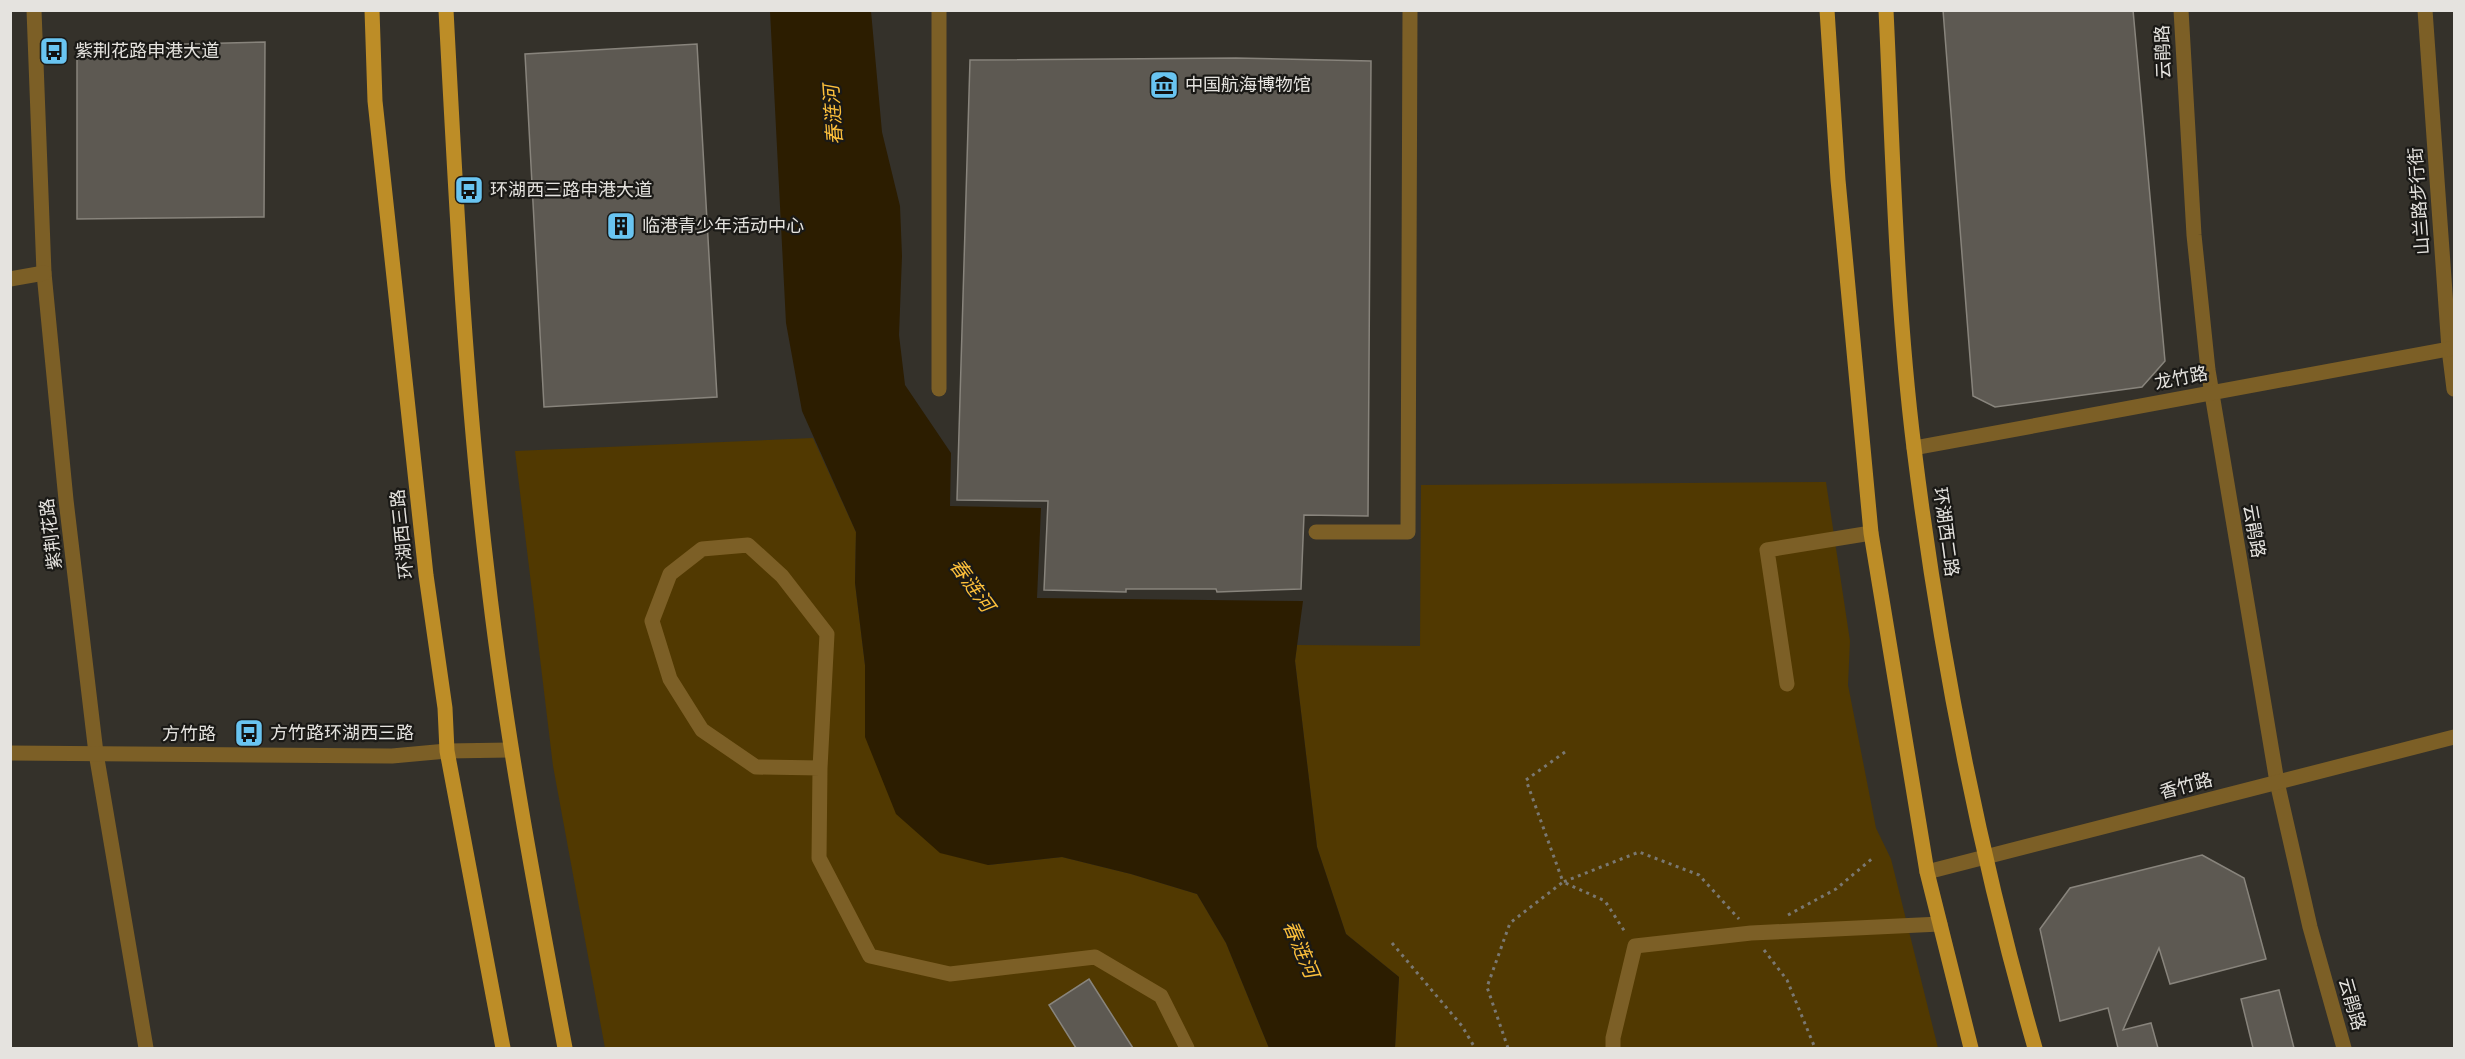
<svg xmlns="http://www.w3.org/2000/svg" width="2465" height="1059" viewBox="0 0 2465 1059" font-family="Mulish,'Noto Sans SC',sans-serif">
<style>
.green{fill:#513901}
.water{fill:#2c1d00}
.building{fill:#5d5952;stroke:#88847c;stroke-width:1.5}
.lines{fill:none;stroke-linecap:round;stroke-linejoin:round}
.path{stroke:#7a7872;stroke-width:3;stroke-dasharray:3 4.5;stroke-linecap:butt}
.minor{stroke:#7c5f26;stroke-width:15}
.major{stroke:#bd8d27;stroke-width:15}
.labels{text-anchor:middle;stroke-width:4.5;stroke-linejoin:round;paint-order:stroke}
.poi-label{font-size:18px;fill:#e5e3df;stroke:#1a1916;text-anchor:start}
.street-label{font-size:18px;fill:#e5e3df;stroke:#1a1916}
.water-label{font-size:20px;font-style:italic;fill:#fcbf3b;stroke:#1a1916}
</style>
<rect width="100%" height="100%" fill="#34312a"/>
<g class="green">
<path d="M813 438 856 532 855 583 865 665 988 865 1062 857 1131 874 1197 894 1226 943 1269 1048H605L553 766 515 451Z"/>
<path d="M1826 482 1850 641 1848 685 1876 828 1891 859 1938 1048H1395L1399 977 1346 934 1317 847 1295 661 1297 645 1420 646 1421 485Z"/>
</g>
<path class="water" d="M770 11H871L882 132 900 206 902 256 899 335 905 385 951 453 950 506 1041 508 1037 598 1303 601 1295 661 1317 847 1346 934 1399 977 1395 1048H1269L1226 943 1197 894 1131 874 1062 857 988 865 940 853 896 814 865 737V665L855 583 856 532 802 411 786 323Z"/>
<g class="building">
<path d="M1943 10H2133L2165 361 2142 387 1995 407 1973 396Z"/>
<path d="M265 42 264 217 77 219V47Z"/>
<path d="M697 44 717 397 544 407 525 54Z"/>
<path d="M1236 58 1371 61 1368 516 1304 515 1301 589 1217 592 1216 589H1126V592L1044 590 1048 501 957 500 970 60Z"/>
<path d="M2202 855 2244 878 2266 959 2170 984 2159 948 2123 1030 2151 1023 2158 1048H2118L2108 1008 2060 1021 2040 929 2070 888Z"/>
<path d="M1089 979 1133 1048H1076L1049 1005Z"/>
<path d="M2279 990 2294 1048H2253L2241 999Z"/>
</g>
<g class="lines">
<g class="path">
<path d="M1565 752 1526 780 1563 882 1639 852 1699 875 1739 919"/>
<path d="M1788 915 1836 889 1874 857"/>
<path d="M1392 943 1462 1026 1475 1048"/>
<path d="M1764 950 1787 980 1815 1048"/>
<path d="M1508 1048 1487 987 1510 923 1563 882 1605 901 1625 932"/>
</g>
<g class="minor">
<path d="M34 10 44 273 66 500 96 753 146 1048"/>
<path d="M939 10V389"/>
<path d="M2181 10 2194 235 2208 370 2277 782 2310 927 2344 1048"/>
<path d="M2425 10 2449 349 2454 389"/>
<path d="M10 279 44 273"/>
<path d="M1914 448 2454 348"/>
<path d="M1316 532H1408L1410 10"/>
<path d="M1787 684 1767 550 1871 533"/>
<path d="M10 753 392 756 447 751 511 750"/>
<path d="M820 768 756 767 702 730 670 679 652 621 670 574 702 549 748 545 782 576 827 634 820 768 819 858 870 956 950 974 1095 957 1161 996 1187 1048"/>
<path d="M1927 872 2454 737"/>
<path d="M1613 1048V1038L1635 946 1751 933 1940 924"/>
</g>
<g class="major">
<path d="M372 10 375 101 426 575 445 708 447 751 503 1048"/>
<path d="M446 10C456 198 465 385 487 571 505 731 535 890 565 1048"/>
<path d="M1827 10 1838 180 1871 533 1927 872 1971 1048"/>
<path d="M1886 10C1893 156 1896 303 1914 448 1939 650 1979 853 2035 1048"/>
</g>
</g>
<defs>
<g id="bus-square" transform="scale(1.5)"><rect x="-9" y="-9" width="18" height="18" rx="4" fill="#69c4f1" stroke="#1a1916"/><path d="M-5-6H5V4H4V6H2V4H-2V6H-4V4H-5ZM-3.5-4V0h7V-4ZM-3.5 1.2v1.5H-2V1.2ZM2 1.2v1.5H3.5V1.2Z" fill="#111"/></g>
<g id="museum-square" transform="scale(1.5)"><rect x="-9" y="-9" width="18" height="18" rx="4" fill="#69c4f1" stroke="#1a1916"/><path d="M0-6L6-3V-2H-6V-3ZM-5-1h2V3h-2ZM-1-1h2V3h-2ZM3-1h2V3H3ZM-6 4H6V6H-6Z" fill="#111"/></g>
<g id="building-square" transform="scale(1.5)"><rect x="-9" y="-9" width="18" height="18" rx="4" fill="#69c4f1" stroke="#1a1916"/><path d="M-4-6H4V6H1V3H-1V6H-4ZM-2.5-4.3h1.7v1.8h-1.7ZM.8-4.3h1.7v1.8H.8ZM-2.5-1h1.7V.8h-1.7ZM.8-1h1.7V.8H.8Z" fill="#111"/></g>
</defs>
<g fill-rule="evenodd">
<use href="#bus-square" x="54" y="51"/>
<use href="#museum-square" x="1164" y="85"/>
<use href="#bus-square" x="469" y="190"/>
<use href="#building-square" x="621" y="226"/>
<use href="#bus-square" x="249" y="733"/>
</g>
<g class="labels">
<g class="poi-label">
<text x="75" y="57">紫荆花路申港大道</text>
<text x="1185" y="91">中国航海博物馆</text>
<text x="490" y="196">环湖西三路申港大道</text>
<text x="642" y="232">临港青少年活动中心</text>
<text x="270" y="739">方竹路环湖西三路</text>
</g>
<g class="street-label">
<text transform="translate(2163 52) rotate(-92)" y="6">云鹃路</text>
<text transform="translate(2419 201) rotate(-94)" y="6">山兰路步行街</text>
<text transform="translate(2181 378) rotate(-11)" y="6">龙竹路</text>
<text transform="translate(2254 531) rotate(80)" y="6">云鹃路</text>
<text transform="translate(1946 532) rotate(82)" y="6">环湖西二路</text>
<text transform="translate(51 534) rotate(-97)" y="6">紫荆花路</text>
<text transform="translate(402 534) rotate(-96)" y="6">环湖西三路</text>
<text x="189" y="740">方竹路</text>
<text transform="translate(2186 786) rotate(-15)" y="6">香竹路</text>
<text transform="translate(2352 1004) rotate(74)" y="6">云鹃路</text>
</g>
<g class="water-label">
<text transform="translate(833 115) rotate(-94)" y="7">春涟河</text>
<text transform="translate(972 585) rotate(54)" y="7">春涟河</text>
<text transform="translate(1301 949) rotate(67)" y="7">春涟河</text>
</g>
</g>
<rect width="2465" height="1059" fill="none" stroke="#e5e3df" stroke-width="24"/>
</svg>
